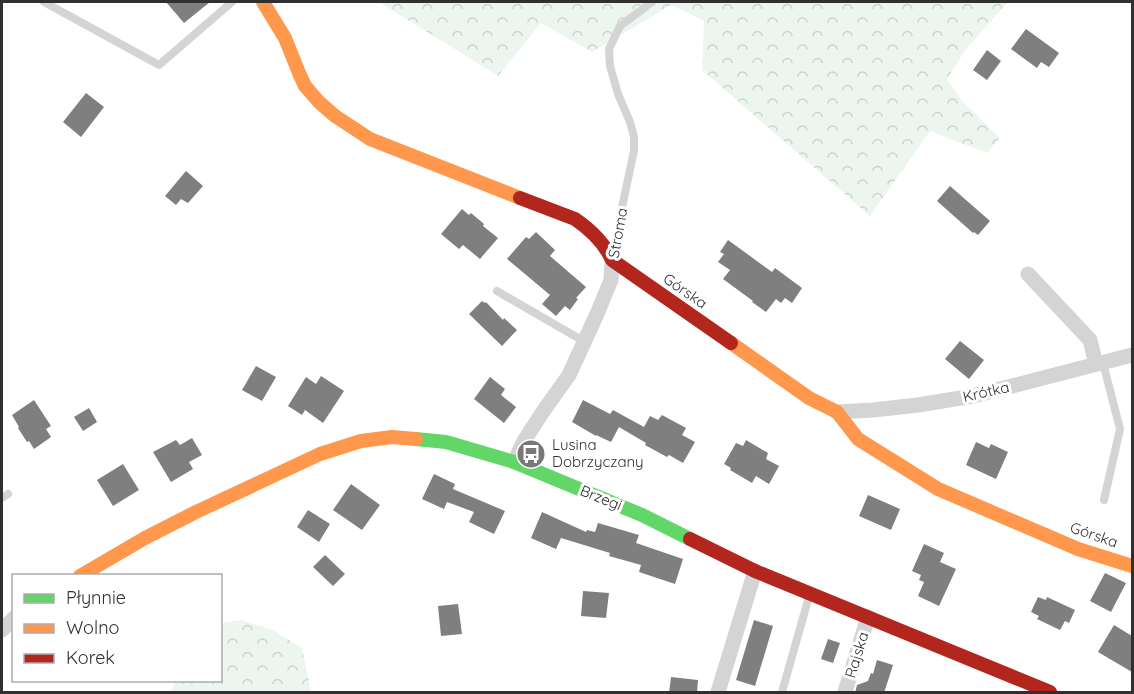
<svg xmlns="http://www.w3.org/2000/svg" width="1134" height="694" viewBox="0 0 1134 694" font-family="Quicksand,sans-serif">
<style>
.forest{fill:url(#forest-crowns)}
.building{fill:#7f7f7f}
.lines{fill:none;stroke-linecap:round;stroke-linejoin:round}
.lane{stroke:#d4d4d4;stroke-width:8}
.street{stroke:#d4d4d4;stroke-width:15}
.fast{stroke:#63d668;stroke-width:14}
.slow{stroke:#ff974d;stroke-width:14}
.jam{stroke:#b3261e;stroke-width:14}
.labels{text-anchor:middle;stroke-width:6;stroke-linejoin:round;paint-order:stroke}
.street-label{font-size:15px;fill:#303030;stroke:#fff}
.poi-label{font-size:15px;fill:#303030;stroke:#fff;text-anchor:start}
</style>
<defs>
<pattern id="forest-crowns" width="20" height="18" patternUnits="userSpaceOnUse" patternTransform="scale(1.5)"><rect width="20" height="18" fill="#ecf6ee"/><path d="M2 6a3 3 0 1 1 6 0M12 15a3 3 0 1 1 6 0" fill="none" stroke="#cbd3cc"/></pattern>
</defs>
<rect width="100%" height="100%" fill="#fff"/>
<g class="forest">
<path d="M379 2H1008L966 49 947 79 961 100 1000 138 987 153 930 131 870 216 702 70 704 21 671 5 592 52 541 23 498 76Z"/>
<path d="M241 620 273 630 302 648 311 692H171L175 681 220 680 221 623Z"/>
</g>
<g class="building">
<path d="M166 2H210L184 23Z"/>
<path d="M1026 29 1059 53 1049 67 1041 62 1037 68 1011 49Z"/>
<path d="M987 50 1001 61 987 80 973 70Z"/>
<path d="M86 93 104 107 81 137 63 122Z"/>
<path d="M186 171 203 186 188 203 181 199 176 205 165 196Z"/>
<path d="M950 186 990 221 978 235 974 232 973 233 937 201Z"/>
<path d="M462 209 469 215 471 213 484 224 483 226 498 238 480 259 463 245 459 249 441 234Z"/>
<path d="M536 232 555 250 550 256 586 287 576 298 578 299 570 310 565 306 556 316 542 304 550 295 507 259 526 237 529 239Z"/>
<path d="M728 240 772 272 775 268 802 288 792 303 785 298 781 303 776 299 766 312 752 302 753 301 723 279 730 270 718 262 724 254 720 252Z"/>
<path d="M482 301 485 303 486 302 503 320 504 318 517 330 502 346 469 314Z"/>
<path d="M960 341 984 360 969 379 945 359Z"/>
<path d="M256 366 276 377 262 401 242 390Z"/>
<path d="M321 376 344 391 323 423 305 410 302 415 288 406 306 377 316 384Z"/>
<path d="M490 377 505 389 501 395 516 407 504 423 474 399Z"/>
<path d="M34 400 51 426 46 429 51 437 34 449 29 441 27 442 18 428 19 427 12 415Z"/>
<path d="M583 400 610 414 613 410 644 427 650 416 658 420 662 415 686 428 682 435 695 442 683 463 669 455 667 457 645 445 646 443 619 427 611 442 596 435V436L572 422Z"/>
<path d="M89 408 97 422 83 431 74 417Z"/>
<path d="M192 438 202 455 189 462 193 469 171 482 153 452 176 440 180 445Z"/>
<path d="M746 440 768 453 766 459 779 466 769 484 756 476 752 483 730 470 731 468 724 464 736 443 743 446Z"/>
<path d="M976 442 989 448 991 444 1008 452 996 479 966 465Z"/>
<path d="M123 464 139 490 113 506 97 480Z"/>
<path d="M434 474 455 484 453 489 505 511 494 534 469 522 474 512 447 502 444 509 422 499Z"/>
<path d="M351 484 380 505 362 530 333 510Z"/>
<path d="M868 495 900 509 891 530 859 516Z"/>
<path d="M308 510 330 524 319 542 297 527Z"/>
<path d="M542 512 586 532 587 530 595 532 598 523 639 535 636 543 683 559 675 584 639 572 641 565 609 556 610 553 561 538 556 549 531 538Z"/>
<path d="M924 544 944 553 940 562 956 569 939 606 918 596 924 582 919 580 921 575 912 571Z"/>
<path d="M325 555 345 574 333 586 313 567Z"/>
<path d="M1105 573 1126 583 1111 612 1090 601Z"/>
<path d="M583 591 609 593 606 618 581 616Z"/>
<path d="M1038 597 1046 600 1047 597 1075 610 1069 623 1065 621 1060 630 1037 619 1039 616 1031 612Z"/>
<path d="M458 604 462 634 441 636 438 606Z"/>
<path d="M754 620 773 626 755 686 736 680Z"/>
<path d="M1114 625 1132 636V672L1098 652Z"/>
<path d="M828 639 840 643 833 663 821 659Z"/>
<path d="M877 660 893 665 884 693H855L857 685 868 681 871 673 873 674Z"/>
<path d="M671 677 698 680 697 693H669Z"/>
</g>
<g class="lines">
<g class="lane">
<path d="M44 2 159 65 232 2"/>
<path d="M614 255 621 212 634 151V137L630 122 618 94 610 66 609 49 620 26 652 2"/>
<path d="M497 291 585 342"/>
<path d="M1103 363 1120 429 1104 500"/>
<path d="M2 498 8 494"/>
<path d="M782 692 810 593"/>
</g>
<g class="street">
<path d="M1028 274 1090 340 1096 364"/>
<path d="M837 412 873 410 918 405 973 396 1132 355"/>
<path d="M514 462 524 441 542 413 569 375 597 314 611 280 612 260"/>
<path d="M2 630 14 618"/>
<path d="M718 692 755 571"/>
<path d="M845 692 868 617"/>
</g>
<path class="fast" d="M416 439 446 442 514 462 642 515 690 539"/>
<g class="slow">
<path d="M263 2 285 38 299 73 305 86 319 102 335 116 370 139 520 198"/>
<path d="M731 343 809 398 837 412 858 439 938 489 1078 549 1132 566"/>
<path d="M80 576 145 538 196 512 320 454 361 441 392 437 416 439"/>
</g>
<g class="jam">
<path d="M520 198 575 219C591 230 604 242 612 260L731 343"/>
<path d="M690 539 755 571 1050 692"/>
</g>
</g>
<defs>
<g id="bus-disc" transform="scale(1.5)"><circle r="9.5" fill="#787878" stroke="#fff"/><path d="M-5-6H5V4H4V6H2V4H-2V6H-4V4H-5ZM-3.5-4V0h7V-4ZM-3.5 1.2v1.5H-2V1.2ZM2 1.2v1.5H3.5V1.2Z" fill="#fff"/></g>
</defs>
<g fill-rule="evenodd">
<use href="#bus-disc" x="531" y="454"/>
</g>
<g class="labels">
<g class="street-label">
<text transform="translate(618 233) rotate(-80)" y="5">Stroma</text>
<text transform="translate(685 291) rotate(35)" y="5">Górska</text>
<text transform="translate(986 392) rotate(-13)" y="5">Krótka</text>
<text transform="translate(601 498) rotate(22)" y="5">Brzegi</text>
<text transform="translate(1094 535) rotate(19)" y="5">Górska</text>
<text transform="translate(857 655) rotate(-73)" y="5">Rajska</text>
</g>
<g class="poi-label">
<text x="552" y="450">Lusina<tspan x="552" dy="17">Dobrzyczany</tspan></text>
</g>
</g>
<rect width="1134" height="694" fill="none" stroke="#303030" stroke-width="6"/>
<rect x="12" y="574" width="210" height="108" fill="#ffffff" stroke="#acacac" stroke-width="1.5"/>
<rect x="24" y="594" width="30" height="9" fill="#63d668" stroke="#acacac" stroke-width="1.5"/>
<text x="66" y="604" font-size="18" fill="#303030">Płynnie</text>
<rect x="24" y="624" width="30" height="9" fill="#ff974d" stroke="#acacac" stroke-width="1.5"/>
<text x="66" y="634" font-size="18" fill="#303030">Wolno</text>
<rect x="24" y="654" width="30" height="9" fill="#b3261e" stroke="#acacac" stroke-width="1.5"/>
<text x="66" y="664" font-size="18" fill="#303030">Korek</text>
</svg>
